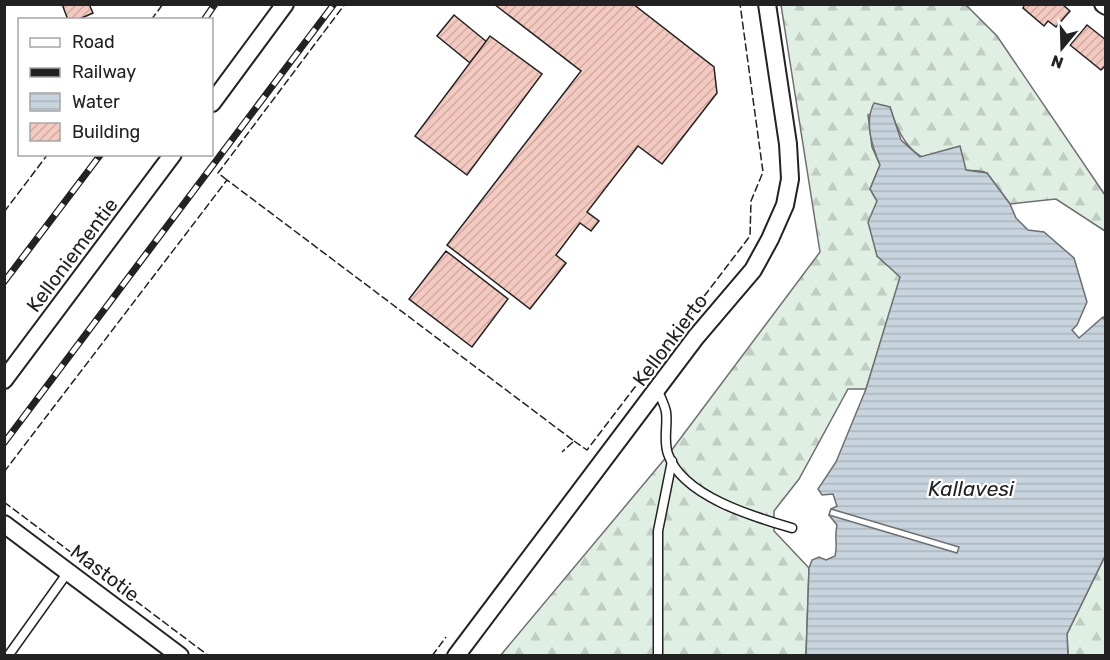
<svg xmlns="http://www.w3.org/2000/svg" width="1110" height="660" viewBox="0 0 1110 660" font-family="Rubik,sans-serif">
<style>
.forest{fill:url(#forest-firs);stroke:#6f6f6f;stroke-width:1.5}
.water{fill:url(#water-rules);stroke:#6f6f6f;stroke-width:1.5}
.pier{fill:#fff;stroke:#6f6f6f;stroke-width:1.5}
.building{fill:url(#building-hatch);stroke:#222;stroke-width:1.5}
.lines{fill:none;stroke-linecap:round;stroke-linejoin:round}
.service-casing{stroke:#222;stroke-width:11}
.minor-casing{stroke:#222;stroke-width:20}
.service{stroke:#fff;stroke-width:8}
.minor{stroke:#fff;stroke-width:16}
.rail-casing{stroke:#222;stroke-width:7}
.rail{stroke:#fff;stroke-width:4.5;stroke-dasharray:14;stroke-linecap:butt}
.fence{stroke:#222;stroke-width:1.5;stroke-dasharray:8 3;stroke-linecap:butt}
.labels{text-anchor:middle;stroke-width:4.5;stroke-linejoin:round;paint-order:stroke}
.street-label{font-size:20px;fill:#222;stroke:#fff}
.water-label{font-size:21px;font-style:italic;fill:#222;stroke:#fff}
</style>
<defs>
<pattern id="forest-firs" width="22" height="20" patternUnits="userSpaceOnUse" patternTransform="scale(1.5)"><rect width="22" height="20" fill="#e0efe3"/><path d="M5 1l3.5 6h-7zM16 11l3.5 6h-7z" fill="#c0cdc2"/></pattern>
<pattern id="water-rules" width="6" height="5" patternUnits="userSpaceOnUse" patternTransform="scale(1.5)"><rect width="6" height="5" fill="#c7d3dd"/><path d="M0 2.5h6" fill="none" stroke="#abb5bd"/></pattern>
<pattern id="building-hatch" width="6" height="6" patternUnits="userSpaceOnUse" patternTransform="scale(1.5)"><rect width="6" height="6" fill="#f3c9c0"/><path d="M-1 1l2-2M0 6l6-6M5 7l2-2" fill="none" stroke="#d0aca5"/></pattern>
</defs>
<rect width="100%" height="100%" fill="#fff"/>
<g class="forest">
<path d="M781 5H966L997 36 1105 195V231L1056 199 1010 204 987 173C979 170 972 171 964 170 919 161 903 152 890 107L868 115 872 147 880 165 870 189 877 201V256L901 276 866 389H848L799 479 774 511V531L809 568 806 655 500 656 668 455 820 252Z"/>
<path d="M1105 556V655H1068L1067 634Z"/>
</g>
<path class="water" d="M874 103 890 107 901 140 920 157 960 146 966 170 987 173 1010 204 1016 218 1028 230 1044 232 1074 258 1087 302 1077 325 1072 330 1079 338 1103 317 1105 321V556L1067 634 1068 655 806 656 809 568 812 560 819 557 826 560 835 556C838 545 834 537 837 525L829 515 831 509 837 506 833 494 822 495 818 489 836 462 866 389 900 277 877 256 868 222 877 201 870 189 880 165C872 146 864 122 874 103Z"/>
<path class="pier" d="M831 509 959 547 957 553 829 515Z"/>
<g class="building">
<path d="M62 4H89L93 13 77 20H68Z"/>
<path d="M494 4H633L714 67 717 93 662 164 638 146 587 212 599 221 591 231 580 223 556 255 566 263 530 309 447 245 581 71Z"/>
<path d="M1025 4H1062L1070 11 1056 27 1048 21 1044 26 1023 8Z"/>
<path d="M454 15 487 42 470 63 437 36Z"/>
<path d="M1087 25 1106 40V65L1101 70 1070 45Z"/>
<path d="M490 36 542 74 467 175 415 136Z"/>
<path d="M446 251 508 299 472 347 409 299Z"/>
</g>
<g class="lines">
<g class="service-casing">
<g id="service">
<path d="M658 390C660 397 665 405 666 412 668 426 663 440 668 454 682 496 754 517 792 528"/>
<path d="M8 656 68 572"/>
<path d="M658 656V531L672 461"/>
</g>
</g>
<g class="minor-casing">
<g id="minor">
<path d="M1103 4 1106 6"/>
<path d="M212 103 285 4"/>
<path d="M4 380 173 154"/>
<path d="M4 524 180 656"/>
<path d="M456 656 696 337 753 270 770 239 785 205 790 179 788 144 767 4"/>
</g>
</g>
<use href="#service" class="service"/>
<use href="#minor" class="minor"/>
<g class="rail-casing">
<g id="rail">
<path d="M204 20 215 4"/>
<path d="M4 282 101 154"/>
<path d="M4 443 334 4"/>
</g>
</g>
<use href="#rail" class="rail"/>
<g class="fence">
<path d="M151 20 163 4"/>
<path d="M227 180 218 173 345 4"/>
<path d="M4 212 48 154"/>
<path d="M574 441 587 450 750 236 751 201 763 172 740 4"/>
<path d="M4 472 227 180 574 441 562 452"/>
<path d="M4 502 209 656"/>
<path d="M432 656 446 637"/>
</g>
</g>
<g class="labels">
<g class="street-label">
<text transform="translate(72 255) rotate(-53)" y="7">Kelloniementie</text>
<text transform="translate(670 340) rotate(-53)" y="7">Kellonkierto</text>
<text transform="translate(105 573) rotate(37)" y="7">Mastotie</text>
</g>
<g class="water-label">
<text x="971" y="496">Kallavesi</text>
</g>
</g>
<rect width="1110" height="660" fill="none" stroke="#222222" stroke-width="12"/>
<rect x="18" y="18" width="195" height="138" fill="#ffffff" stroke="#a7a7a7" stroke-width="1.5"/>
<rect x="30" y="38" width="30" height="9" fill="#ffffff" stroke="#a7a7a7" stroke-width="1.5"/>
<text x="72" y="48" font-size="18" fill="#222222">Road</text>
<rect x="30" y="68" width="30" height="9" fill="#222222" stroke="#a7a7a7" stroke-width="1.5"/>
<text x="72" y="78" font-size="18" fill="#222222">Railway</text>
<rect x="30" y="93" width="30" height="18" fill="url(#water-rules)" stroke="#a7a7a7" stroke-width="1.5"/>
<text x="72" y="108" font-size="18" fill="#222222">Water</text>
<rect x="30" y="123" width="30" height="18" fill="url(#building-hatch)" stroke="#a7a7a7" stroke-width="1.5"/>
<text x="72" y="138" font-size="18" fill="#222222">Building</text>
<g transform="translate(1062 48) rotate(199)" stroke="#ffffff" stroke-width="4.5" paint-order="stroke">
<path d="M0-4.5L10 22L0 15L-10 22Z" fill="#222222"/>
<text y="-9" font-size="16" font-weight="bold" text-anchor="middle" fill="#222222">N</text>
</g>
</svg>
